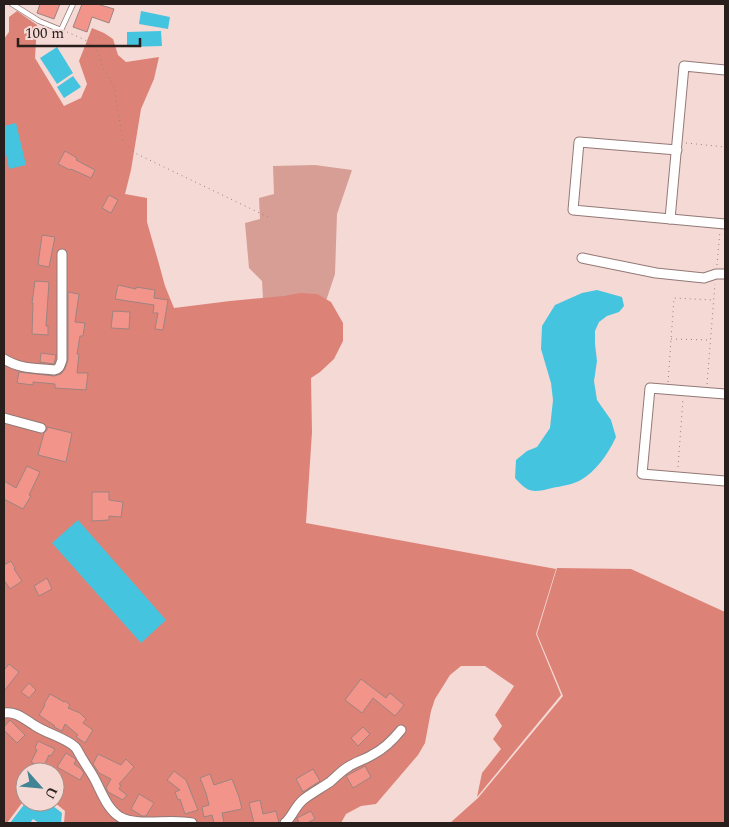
<svg xmlns="http://www.w3.org/2000/svg" width="729" height="827" viewBox="0 0 729 827" font-family="Spectral,serif">
<style>
.green{fill:#d79e96}
.forest{fill:#dd8277}
.water{fill:#45c4e0}
.building{fill:#f29489;stroke:#9d8481}
.lines{fill:none;stroke-linecap:round;stroke-linejoin:round}
.service-casing{stroke:#927976;stroke-width:6}
.minor-casing{stroke:#927976;stroke-width:11}
.path{stroke:#95827f;stroke-width:1;stroke-dasharray:1 4;stroke-linecap:butt}
.service{stroke:#fff;stroke-width:4.5}
.minor{stroke:#fff;stroke-width:9}
</style>
<rect width="100%" height="100%" fill="#f5d9d5"/>
<path class="green" d="M315 165 352 170 337 214 335 274 326 301 263 300 262 281 249 268 245 223 260 219 259 198 274 194 273 166Z"/>
<g class="forest">
<path d="M17 11 37 25 35 58 64 106 81 98 87 84 79 61 92 28 104 33 113 39 118 55 126 62 159 57 154 79 141 109 131 170 125 194 147 198V222L159 264 165 286 174 308 230 301 284 296 300 293 317 294 331 302 343 323V341L334 359 320 372 311 378 312 432 306 523 556 569 536 634 561 695 477 797 482 773 501 749 493 739 502 726 495 715 514 686 485 666H461L450 675 435 699 431 711 425 743 418 755 376 804 361 806 346 814 341 823H64L65 811 54 802H55V772H25V799L7 823H4V39L9 32V17Z"/>
<path d="M557 568 631 569 725 612V823H450L478 798 563 696 537 634Z"/>
</g>
<g class="water">
<path d="M141 11 170 17 168 29 139 24Z"/>
<path d="M161 31 162 46 127 47V32Z"/>
<path d="M57 47 73 73 57 84 40 58Z"/>
<path d="M73 76 81 87 64 98 57 87Z"/>
<path d="M16 123 26 165 9 169 4 144V126Z"/>
<path d="M597 290 622 297 624 306 619 312 607 316 599 322 595 331V344L597 361 594 381 597 400 611 420 616 437C608 454 596 472 579 481 571 485 561 486 552 488 533 493 528 493 515 478L516 460 527 451 537 447 550 428 553 400 551 383 541 349 542 326 555 305 582 293Z"/>
<path d="M78 520 166 620 141 643 52 543Z"/>
<path d="M26 802H48L62 813 61 823H39L33 819 30 823H10Z"/>
</g>
<g class="building">
<path d="M40 4H60L54 19 37 13Z"/>
<path d="M82 4H97L114 9 109 23 92 17 87 32 73 27Z"/>
<path d="M65 151 77 158 76 160 95 170 91 178 71 169 70 170 58 164Z"/>
<path d="M109 195 118 200 111 213 102 208Z"/>
<path d="M42 235 55 237 49 267 38 265Z"/>
<path d="M35 281 49 282 46 326H48V335L32 334 33 303H32Z"/>
<path d="M118 285 136 289V287L155 290 154 298 168 300 163 330 155 329 158 313H153L154 305 115 299Z"/>
<path d="M68 292 79 294 75 322 85 323 83 336H80L77 354H79L77 373H88L86 390 55 388V384L33 382V385L17 383 19 372 54 376 61 374 65 369 68 360Z"/>
<path d="M113 311 130 312 129 329 111 328Z"/>
<path d="M41 353 56 355 54 364 40 362Z"/>
<path d="M47 427 72 433 66 462 38 455 44 433 47 430Z"/>
<path d="M27 466 40 472 29 495 31 496 23 509 4 499V481L16 488Z"/>
<path d="M92 492H109V500L123 502 121 517 109 516V520L92 521Z"/>
<path d="M11 561 15 568 14 569 22 581 10 589 4 580V565Z"/>
<path d="M47 578 52 589 39 596 34 586Z"/>
<path d="M9 664 19 672 4 691V670Z"/>
<path d="M361 679 386 698 390 693 404 705 395 716 373 698 362 713 345 700Z"/>
<path d="M29 683 36 690 29 698 21 692Z"/>
<path d="M50 694 64 702 65 701 70 705 68 708 80 713 86 719 83 723 93 730 85 743 76 737 78 735 65 724 62 731 54 727 55 726 39 715 45 705 44 704Z"/>
<path d="M10 720 25 735 17 743 4 730V727Z"/>
<path d="M363 727 370 734 358 746 351 738Z"/>
<path d="M38 741 55 749 51 756 49 755 43 768 31 762 37 750 35 748Z"/>
<path d="M66 753 74 758 76 760 74 764 80 768 84 773 80 780 57 767Z"/>
<path d="M98 754 121 765 126 759 134 767 119 784 121 785 119 789 127 795 123 800 108 792 106 788 111 779 99 773 93 764Z"/>
<path d="M365 766 371 777 353 788 346 776Z"/>
<path d="M313 769 320 781 303 792 296 779Z"/>
<path d="M174 771 186 780 198 810 185 814 180 799 178 800 175 792 180 790 167 780Z"/>
<path d="M210 774 214 785 232 779 239 797 242 809 222 813 224 823H214L212 815 204 817 202 807 209 805 206 793 200 778Z"/>
<path d="M139 794 154 803 146 816H142L131 809Z"/>
<path d="M260 800 263 814 276 811 279 823H254L249 803Z"/>
<path d="M311 811 315 819 307 823H299L297 818Z"/>
</g>
<g class="lines">
<g class="service-casing">
<path id="service" d="M12 4 39 21 61 30 73 4"/>
</g>
<g class="minor-casing">
<g id="minor">
<path d="M677 150 579 142 573 210 725 224"/>
<path d="M670 219 684 66 725 70"/>
<path d="M582 258 656 273 704 278 716 274H725"/>
<path d="M4 359C19 369 37 368 54 370 60 369 60 365 62 360V254"/>
<path d="M725 394 650 388 642 474 725 481"/>
<path d="M4 418 41 428"/>
<path d="M4 713C16 711 24 719 34 725 45 733 66 738 75 747 78 750 80 756 83 760 86 765 90 771 93 776 101 790 106 808 120 817 137 827 171 818 192 823"/>
<path d="M285 823C293 816 295 806 304 799 312 793 321 788 330 782 336 777 341 771 348 767 355 762 364 760 372 755 384 749 393 740 401 730"/>
</g>
</g>
<g class="path">
<path d="M67 32 85 40 93 46 99 54 103 68 114 86 123 142 137 154 268 217"/>
<path d="M686 143 725 147"/>
<path d="M717 265 720 231"/>
<path d="M671 339 710 340"/>
<path d="M668 382 674 298 713 300"/>
<path d="M707 384 715 284"/>
<path d="M678 467 683 399"/>
</g>
<use href="#service" class="service"/>
<use href="#minor" class="minor"/>
</g>
<rect width="729" height="827" fill="none" stroke="#281f1d" stroke-width="10"/>
<g transform="translate(40 787) rotate(117)"><circle r="24" fill="#f5d9d5" stroke="#a38f8b"/>
<path d="M0-4L9 19L0 12L-9 19Z" fill="#428495"/>
<text y="-8" font-size="14" font-weight="bold" text-anchor="middle" fill="#281f1d">U</text>
</g>
<path d="M18 38v8h122v-8" fill="none" stroke="#281f1d" stroke-width="2.5"/>
<text x="25" y="38" font-size="15" fill="#281f1d" stroke="#f5d9d5" stroke-width="4" paint-order="stroke">100 m</text>
</svg>
